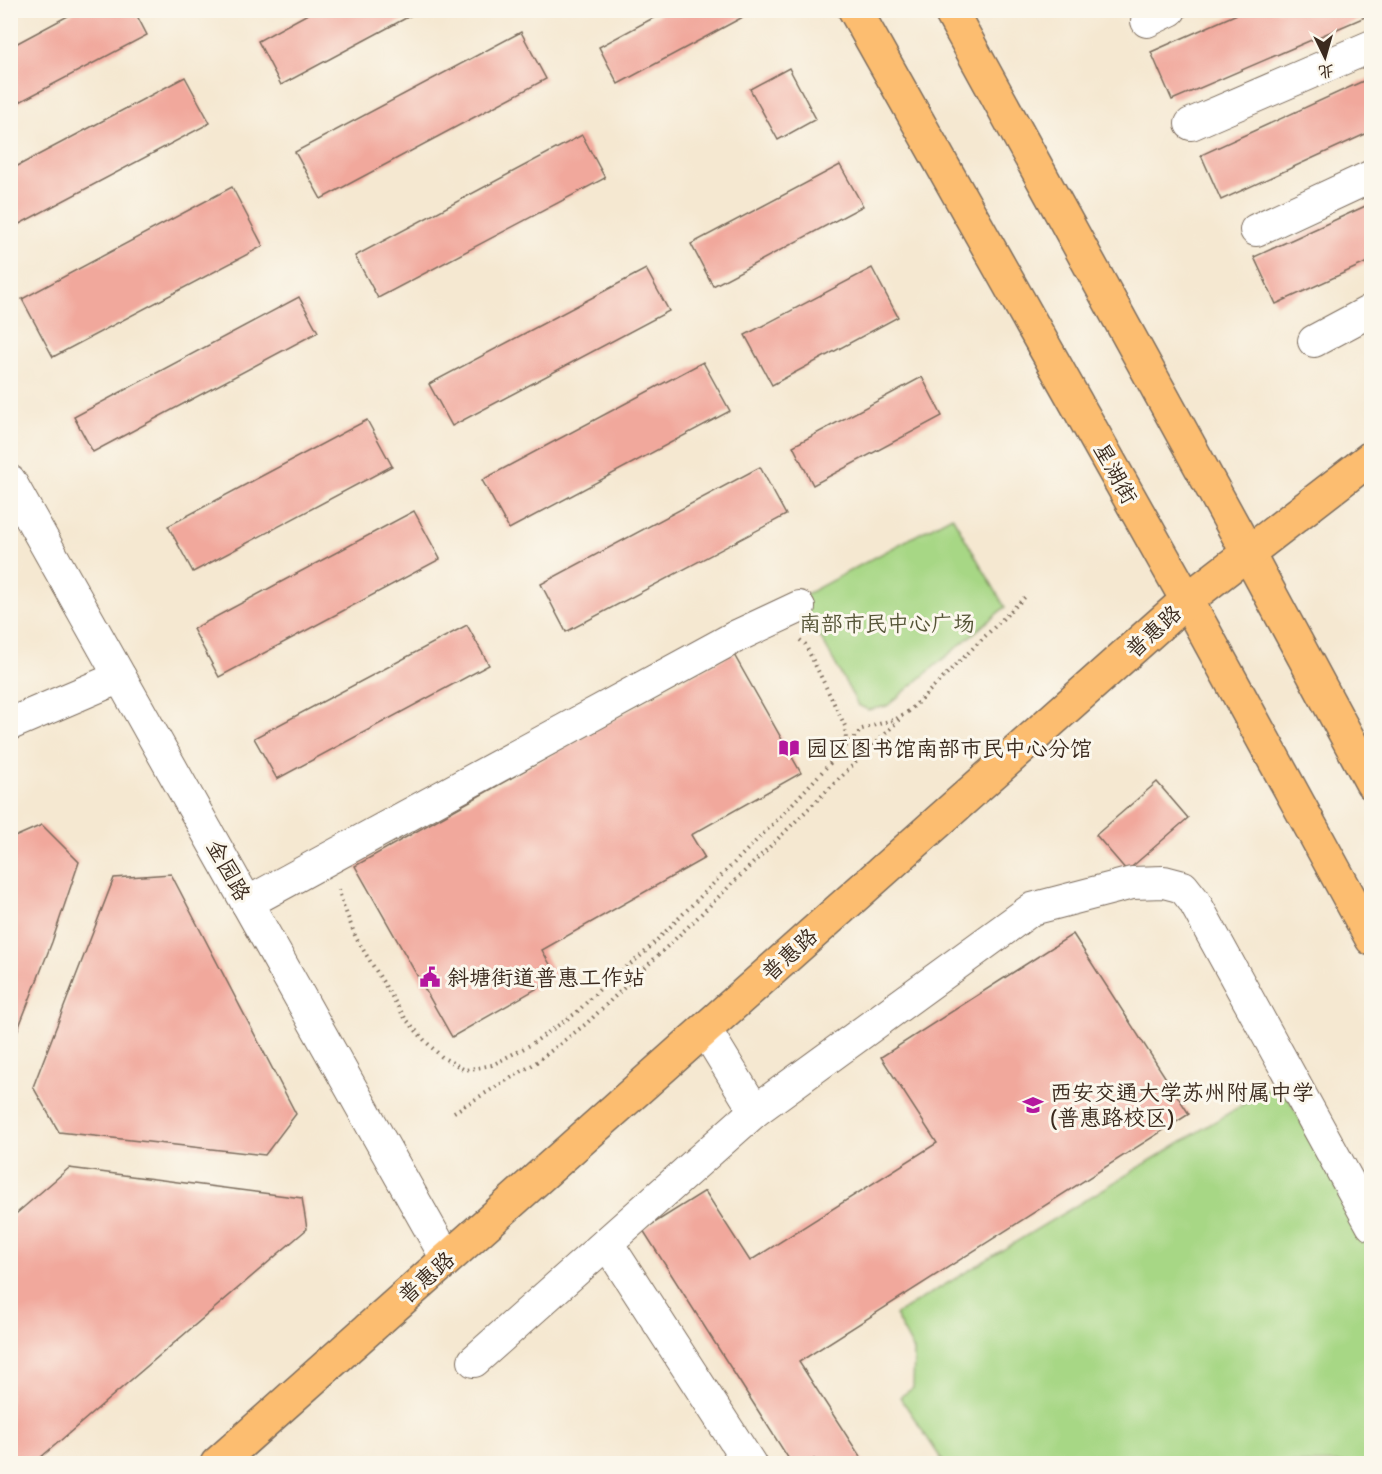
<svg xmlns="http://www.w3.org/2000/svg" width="1382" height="1474" viewBox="0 0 1382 1474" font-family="Itim,'LXGW WenKai TC',sans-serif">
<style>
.green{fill:#a7d785;stroke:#718052;stroke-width:1.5}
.building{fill:#f1a89c}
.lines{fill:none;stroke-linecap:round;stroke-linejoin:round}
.minor-casing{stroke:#7c6c5d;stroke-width:34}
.major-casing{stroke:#7c6c5d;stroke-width:36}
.path{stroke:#7c6c5d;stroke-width:4;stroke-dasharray:1.5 4.5;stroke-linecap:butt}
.minor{stroke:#fff;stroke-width:32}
.major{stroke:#fcbd6f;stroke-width:33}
.labels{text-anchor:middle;stroke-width:6;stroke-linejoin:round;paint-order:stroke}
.street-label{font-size:22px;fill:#3b2a1e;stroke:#fbf7ec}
.park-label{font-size:22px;fill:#565538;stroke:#fbf7ec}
.poi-label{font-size:22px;fill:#3b2a1e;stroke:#fbf7ec;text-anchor:start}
</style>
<rect width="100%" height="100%" fill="#fbf7ec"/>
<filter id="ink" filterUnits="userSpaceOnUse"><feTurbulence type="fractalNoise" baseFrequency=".0167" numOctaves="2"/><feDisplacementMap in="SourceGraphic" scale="12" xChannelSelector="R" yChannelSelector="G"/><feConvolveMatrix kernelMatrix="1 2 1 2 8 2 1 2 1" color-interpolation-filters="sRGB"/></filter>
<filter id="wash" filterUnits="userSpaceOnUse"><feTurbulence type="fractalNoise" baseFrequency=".008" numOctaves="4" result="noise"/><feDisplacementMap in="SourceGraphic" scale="24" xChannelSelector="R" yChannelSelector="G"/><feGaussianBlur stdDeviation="1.35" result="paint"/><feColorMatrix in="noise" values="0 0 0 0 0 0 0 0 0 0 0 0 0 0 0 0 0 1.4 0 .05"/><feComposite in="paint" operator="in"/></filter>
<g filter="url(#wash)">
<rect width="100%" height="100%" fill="#f5e8d1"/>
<g class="green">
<path d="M952 516 1005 607 887 706 868 710 858 705 799 598Z"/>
<path d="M1280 1082 1371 1252V1463H944L900 1397 913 1388 914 1351 895 1315Z"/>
</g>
<g id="blocks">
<g class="building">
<path d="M79 10H134L147 35 10 107V47Z"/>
<path d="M315 10H421L281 85 258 41Z"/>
<path d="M668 10H756L618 84 599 47Z"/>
<path d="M1246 10H1372V14L1172 100 1151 52Z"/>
<path d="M521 32 546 79 321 199 295 152Z"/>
<path d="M789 68 816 119 778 140 750 89Z"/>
<path d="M185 77 210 123 10 229V170Z"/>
<path d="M1372 77V131L1221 200 1201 155Z"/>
<path d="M582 135 605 178 378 298 355 256Z"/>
<path d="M840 165 863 206 713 286 691 244Z"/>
<path d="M232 187 263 246 53 357 22 299Z"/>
<path d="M1372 203V260L1276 304 1254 257Z"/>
<path d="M872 268 898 317 772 385 745 335Z"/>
<path d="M646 269 669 311 452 426 429 384Z"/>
<path d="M299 297 318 332 93 452 74 417Z"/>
<path d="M703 362 730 411 509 529 482 480Z"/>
<path d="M922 377 942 416 813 485 793 446Z"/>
<path d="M367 420 392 466 193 572 168 526Z"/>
<path d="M760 467 786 515 566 632 541 584Z"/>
<path d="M414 511 440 559 219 677 193 629Z"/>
<path d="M467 625 489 665 277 779 254 738Z"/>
<path d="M733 653 801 773 691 835 705 858 542 950 557 977 452 1037 355 866Z"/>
<path d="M1157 782 1188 818 1127 871 1096 835Z"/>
<path d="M42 825 79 862 52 942 11 1047 10 839Z"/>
<path d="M171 874 296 1114 265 1155 59 1132 33 1087 114 878Z"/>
<path d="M1073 934 1189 1114 799 1362 865 1464H817L814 1459 806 1464H792L643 1230 705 1191 750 1261 937 1143 881 1057Z"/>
<path d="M69 1168 302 1198 307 1229 33 1464H10V1219Z"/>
</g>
</g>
</g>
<g filter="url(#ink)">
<use href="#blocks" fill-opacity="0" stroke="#7c6c5d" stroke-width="1.5"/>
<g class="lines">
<g class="minor-casing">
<g id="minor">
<path d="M1147 21 1170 10"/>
<path d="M1191 124 1372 46"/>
<path d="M1256 230 1372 176"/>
<path d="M1314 341 1372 310"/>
<path d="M10 481 447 1259"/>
<path d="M10 724 120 677"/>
<path d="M247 903 737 636 799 607"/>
<path d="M705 1029 755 1111"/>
<path d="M607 1243 750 1464"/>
<path d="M474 1361 755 1111 1032 909 1132 883 1164 882 1183 887 1194 901 1372 1225"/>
</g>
</g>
<g class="major-casing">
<g id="major">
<path d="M855 10 1187 600 1372 939"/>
<path d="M950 10 1248 553 1372 783"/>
<path d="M217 1464 1187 600 1372 457"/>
</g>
</g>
<g class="path">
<path d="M800 640 805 644 845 726 846 741 839 755"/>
<path d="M908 712 1027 595"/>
<path d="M339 889 341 899 356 938 405 1018 426 1042 442 1057 465 1070 492 1065 530 1045 576 1013 604 985 643 954 779 818 862 729 896 719 909 711"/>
<path d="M454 1112 534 1064 587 1023 693 922 902 717"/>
</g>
<use href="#minor" class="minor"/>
<use href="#major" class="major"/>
</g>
</g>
<defs>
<g id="library-bare" transform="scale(1.62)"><path d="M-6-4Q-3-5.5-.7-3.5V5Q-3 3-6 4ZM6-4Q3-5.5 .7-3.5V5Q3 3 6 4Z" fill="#b5179e" stroke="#fbf7ec" stroke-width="2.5" paint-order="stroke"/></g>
<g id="civic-bare" transform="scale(1.62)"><path d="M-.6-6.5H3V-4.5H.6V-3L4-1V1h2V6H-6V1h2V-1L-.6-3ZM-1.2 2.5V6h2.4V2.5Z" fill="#b5179e" stroke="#fbf7ec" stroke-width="2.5" paint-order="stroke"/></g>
<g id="school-bare" transform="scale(1.62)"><path d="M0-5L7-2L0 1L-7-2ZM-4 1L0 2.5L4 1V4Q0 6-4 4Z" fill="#b5179e" stroke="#fbf7ec" stroke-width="2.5" paint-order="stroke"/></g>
</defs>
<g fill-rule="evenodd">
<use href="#library-bare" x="789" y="748"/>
<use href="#civic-bare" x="430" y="977"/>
<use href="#school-bare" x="1033" y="1105"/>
</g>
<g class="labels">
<g class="street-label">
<text transform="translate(1116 473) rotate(61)" y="8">星湖街</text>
<text transform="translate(1153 631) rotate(-42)" y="8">普惠路</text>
<text transform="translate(229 870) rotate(61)" y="8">金园路</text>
<text transform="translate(789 954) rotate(-42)" y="8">普惠路</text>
<text transform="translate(426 1277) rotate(-41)" y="8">普惠路</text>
</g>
<g class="park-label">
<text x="887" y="631">南部市民中心广场</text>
</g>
<g class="poi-label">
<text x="806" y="756">园区图书馆南部市民中心分馆</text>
<text x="447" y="985">斜塘街道普惠工作站</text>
<text x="1050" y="1100">西安交通大学苏州附属中学<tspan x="1050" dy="25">(普惠路校区)</tspan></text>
</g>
</g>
<rect width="1382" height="1474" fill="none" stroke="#fbf7ec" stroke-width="36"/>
<g transform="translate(1325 57) rotate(175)" stroke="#fbf7ec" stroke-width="4.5" paint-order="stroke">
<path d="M0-4.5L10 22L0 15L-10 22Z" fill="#3b2a1e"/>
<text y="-9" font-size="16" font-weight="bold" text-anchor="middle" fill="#3b2a1e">北</text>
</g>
</svg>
